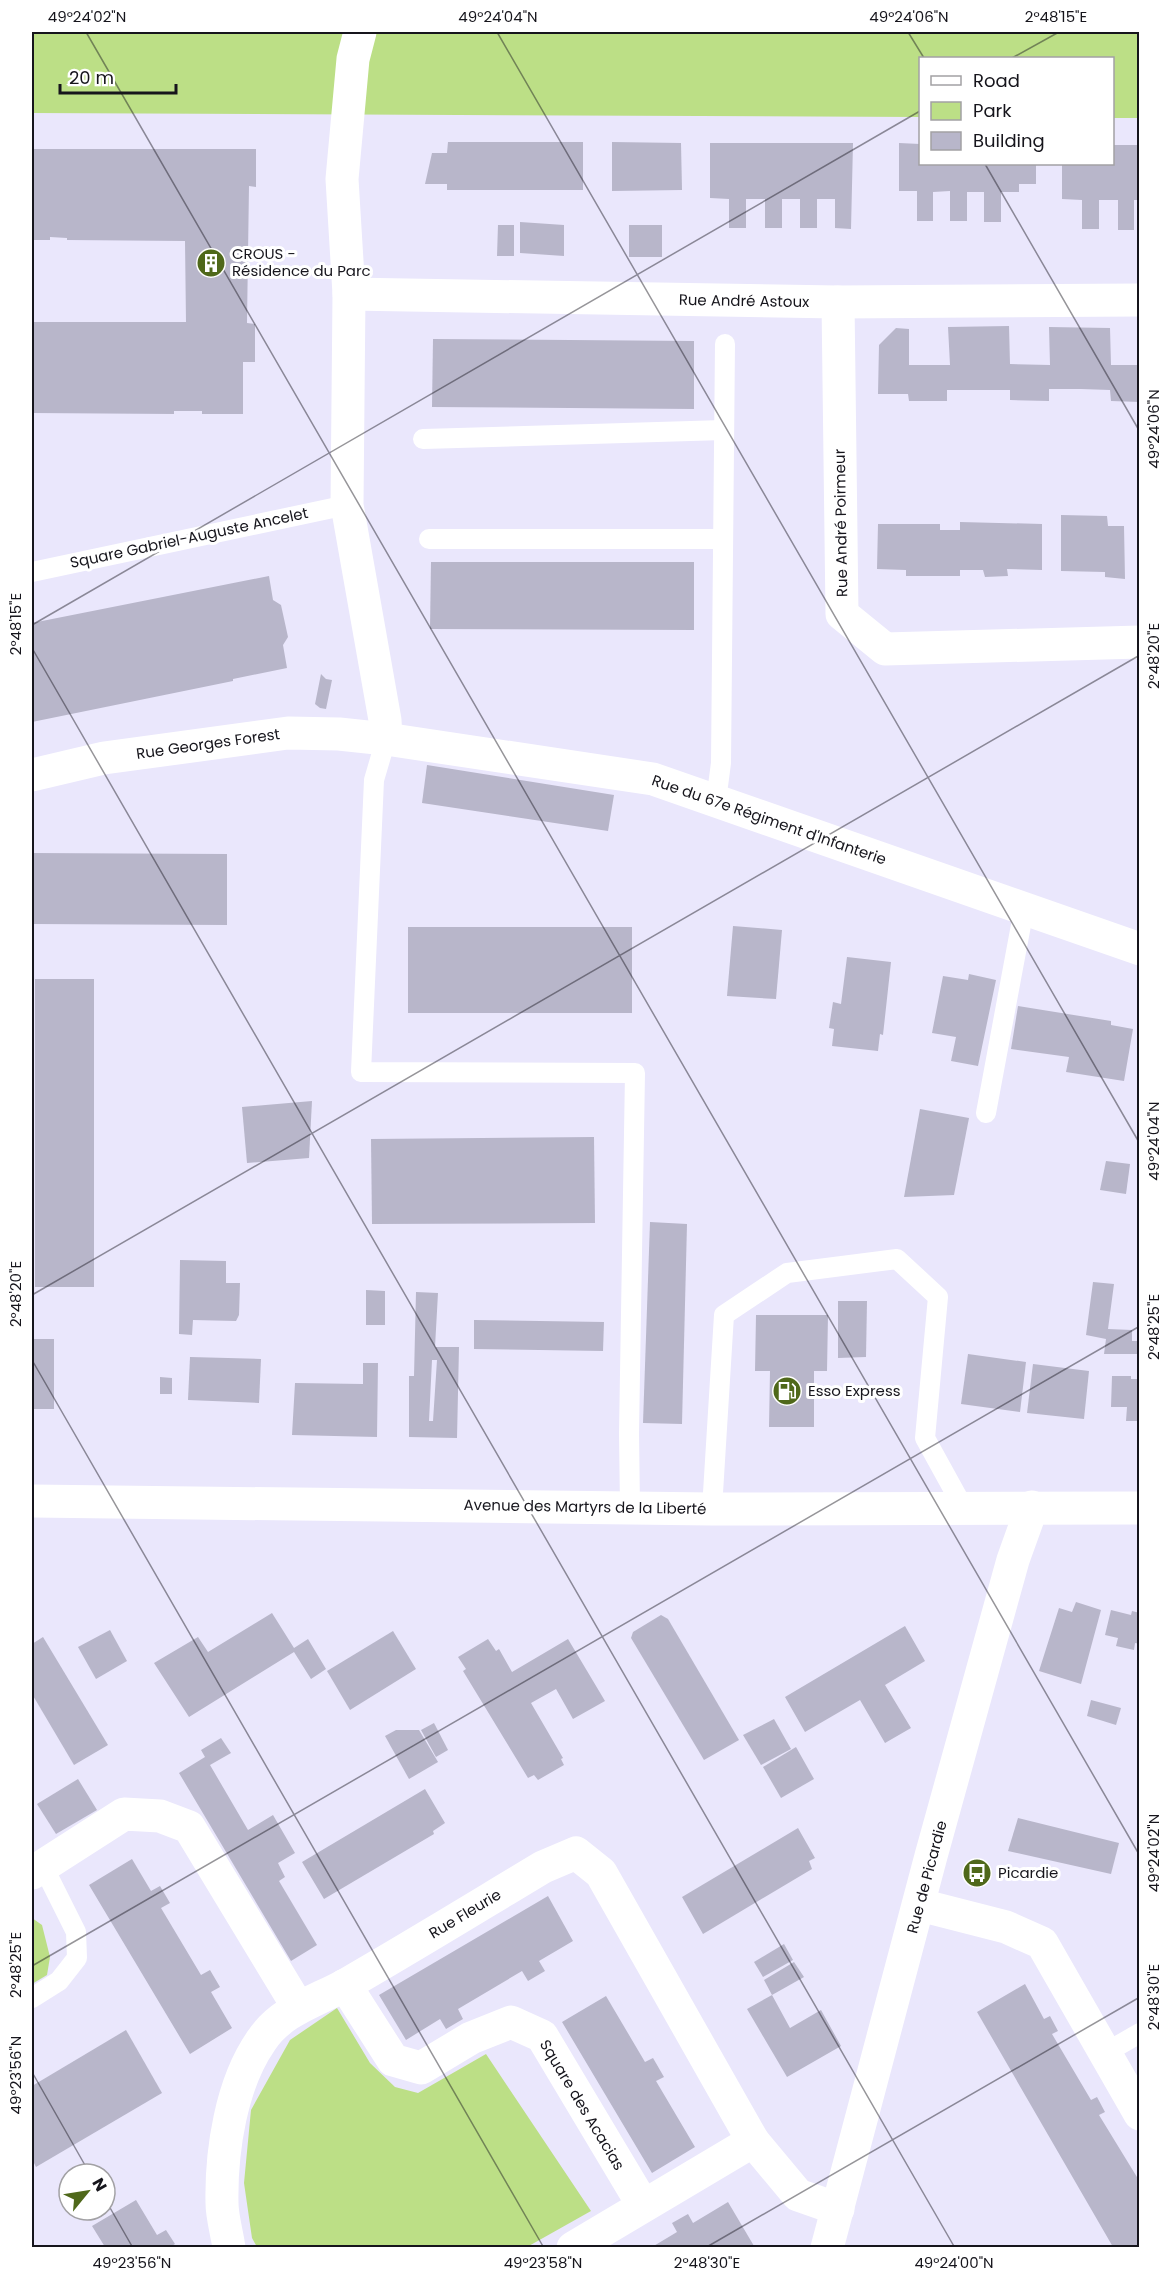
<svg xmlns="http://www.w3.org/2000/svg" width="1171" height="2279" viewBox="0 0 1171 2279" font-family="Poppins,sans-serif">
<style>
.green{fill:#bcdf86}
.building{fill:#b8b6ca;fill-rule:evenodd}
.lines{fill:none;stroke-linecap:round;stroke-linejoin:round}
.service{stroke:#fff;stroke-width:20}
.minor{stroke:#fff;stroke-width:33}
.tertiary{stroke:#fff;stroke-width:33}
.ticks{fill:none;stroke:#16151c;stroke-width:1.5;stroke-opacity:0.45}
.labels{text-anchor:middle;stroke-width:6;stroke-linejoin:round;paint-order:stroke}
.poi-label{font-size:15px;fill:#16151c;stroke:#fff;text-anchor:start}
.street-label{font-size:15px;fill:#16151c;stroke:#fff}
.neatline{fill:none;stroke:#16151c;stroke-width:2}
.ticks-label{font-size:15px;text-anchor:middle;fill:#16151c}
</style>
<rect width="100%" height="100%" fill="#eae7fc"/>
<g class="green">
<path d="M32 32H1139V118H1113L1112 58H920V117L32 113Z"/>
<path d="M32 1918 42 1925 50 1957 47 1975 32 1984Z"/>
<path d="M337 2008 370 2063 395 2087 418 2093 486 2054 591 2211 527 2247H257L252 2238 244 2183 251 2110 290 2040Z"/>
</g>
<g class="building">
<path d="M448 142H583V190H447V184H425L432 153H447Z"/>
<path d="M612 142 681 143 682 190 612 191Z"/>
<path d="M710 143H853L851 229 835 228V199H817V228H800V199H782V228H765V199H746V228H729V199L710 198Z"/>
<path d="M899 143 920 144V164H1036V184H1019V192H1001V222H984V192H967V221H950V191L933 192V221H917V191H899Z"/>
<path d="M1113 145H1140V200H1134V230H1118V200H1099V229H1082V200L1062 199V164H1113Z"/>
<path d="M32 149H256V187L249 186 247 323 255 324V362H243V414H202V411H174V414L32 413V322H186L185 241 67 240V238L50 237V240H32Z"/>
<path d="M520 222 564 225V256L520 253Z"/>
<path d="M498 225H514V256H497Z"/>
<rect x="629" y="225" width="33" height="32"/>
<path d="M1009 326 1010 364 1050 365 1049 327 1110 328 1111 365H1140V402L1111 401 1110 390 1081 389H1049V401L1010 400V390H947V401H909L908 394H878L879 345 896 328 909 329V365H950L948 327Z"/>
<path d="M433 339 694 341V409L432 407Z"/>
<path d="M1061 515 1107 516 1108 526H1124L1125 579 1105 577V572L1061 571Z"/>
<path d="M960 522 1042 524V570L1007 569 1008 576 985 577 983 570H960V576H906V570L877 569 878 524H940V530H960Z"/>
<path d="M431 562H694V630L430 629Z"/>
<path d="M269 576 273 600 281 605 288 637 283 645 287 668 233 679V681L32 722V623Z"/>
<path d="M321 674 326 679 332 680 326 709 320 708 315 704Z"/>
<path d="M427 765 614 795 608 831 422 803Z"/>
<path d="M32 853 227 854V925L32 924Z"/>
<path d="M733 926 782 930 776 999 727 996Z"/>
<rect x="408" y="927" width="224" height="86"/>
<path d="M847 957 891 962 883 1035 880 1034 878 1051 832 1046 834 1029 829 1028 833 1002 841 1004Z"/>
<path d="M969 974 996 980 978 1066 951 1061 956 1037 932 1033 943 976 968 980Z"/>
<rect x="35" y="979" width="59" height="308"/>
<path d="M1018 1006 1111 1021V1025L1133 1029 1124 1081 1066 1072 1069 1057 1011 1049Z"/>
<path d="M312 1101 309 1158 247 1163 242 1107Z"/>
<path d="M920 1109 969 1118 954 1195 904 1197Z"/>
<path d="M594 1137 595 1223 372 1224 371 1139Z"/>
<path d="M1106 1161 1130 1164 1126 1194 1100 1190Z"/>
<path d="M650 1222 687 1224 682 1424 643 1423Z"/>
<path d="M180 1260 226 1261V1283H240L239 1315 236 1321 193 1320 192 1335 179 1334Z"/>
<path d="M1093 1282 1114 1284 1108 1329 1132 1330V1341H1140V1354H1104L1106 1339 1086 1335Z"/>
<path d="M366 1290 385 1291V1325H366Z"/>
<path d="M416 1292 438 1293 435 1347H459L457 1438 409 1437V1376H414ZM432 1360H437L433 1421H429Z"/>
<path d="M838 1301H867L866 1357 838 1358Z"/>
<path d="M756 1315H828L827 1371H814V1427H769L770 1371H755Z"/>
<path d="M474 1320 604 1322 603 1351 474 1349Z"/>
<rect x="32" y="1339" width="22" height="70"/>
<path d="M968 1354 1026 1362 1020 1412 961 1404Z"/>
<path d="M190 1357 261 1359 259 1403 188 1400Z"/>
<path d="M363 1363H378L377 1437 292 1435 295 1383 363 1384Z"/>
<path d="M1033 1364 1089 1371 1084 1419 1027 1413Z"/>
<path d="M1112 1376H1131V1379H1140V1421H1126L1127 1407H1111Z"/>
<path d="M160 1377 172 1378V1394H160Z"/>
<path d="M1076 1602 1101 1610 1081 1684 1039 1671 1059 1608 1072 1612Z"/>
<path d="M1111 1610 1131 1615 1132 1611 1140 1613V1644L1135 1643 1134 1650 1116 1646 1118 1638 1105 1635Z"/>
<path d="M272 1613 294 1648 308 1639 326 1669 311 1679 294 1652 189 1717 154 1663 198 1637 208 1652Z"/>
<path d="M661 1615 668 1619 739 1740 704 1760 631 1638 633 1632Z"/>
<path d="M905 1626 925 1661 885 1685 911 1728 885 1743 860 1700 805 1732 785 1697Z"/>
<path d="M110 1630 127 1661 96 1679 78 1647Z"/>
<path d="M393 1631 416 1669 350 1710 327 1671Z"/>
<path d="M43 1637 108 1745 74 1765 32 1694V1644Z"/>
<path d="M488 1639 496 1651 499 1649 512 1672 568 1639 605 1701 573 1719 556 1689 531 1703 563 1758 561 1759 564 1765 538 1780 534 1775 528 1778 463 1671 466 1669 458 1657Z"/>
<path d="M1091 1700 1121 1708 1116 1725 1087 1716Z"/>
<path d="M774 1719 791 1749 761 1765 743 1735Z"/>
<path d="M434 1723 448 1750 436 1757 421 1730Z"/>
<path d="M396 1730H419L438 1762 409 1779 385 1736Z"/>
<path d="M221 1738 231 1753 210 1765 248 1830 273 1815 295 1853 278 1863 285 1877 279 1881 317 1945 291 1961 179 1773 205 1757 201 1750Z"/>
<path d="M796 1747 814 1779 781 1798 763 1767Z"/>
<path d="M78 1779 97 1810 56 1834 37 1804Z"/>
<path d="M425 1789 445 1823 433 1831 434 1834 324 1899 302 1862Z"/>
<path d="M1018 1818 1119 1843 1111 1874 1008 1851Z"/>
<path d="M798 1828 815 1858 809 1861 812 1869 703 1934 682 1897Z"/>
<path d="M132 1859 151 1891 160 1886 170 1903 161 1908 201 1975 210 1970 220 1987 211 1992 232 2028 190 2054 89 1885Z"/>
<path d="M977 1860 986 1863 981 1884 972 1881Z"/>
<path d="M548 1896 573 1941 539 1961 545 1971 528 1981 522 1971 458 2009 463 2019 446 2029 440 2019 406 2040 379 1995Z"/>
<path d="M784 1944 793 1960 763 1977 754 1962Z"/>
<path d="M794 1962 804 1977 772 1995 764 1980Z"/>
<path d="M1025 1984 1044 2019 1050 2016 1058 2031 1052 2034 1091 2100 1097 2097 1105 2112 1099 2115 1140 2182V2247H1113L977 2012Z"/>
<path d="M772 1995 790 2028 821 2010 841 2046 787 2077 747 2009Z"/>
<path d="M606 1996 645 2062 653 2058 664 2077 656 2081 695 2147 652 2173 562 2022Z"/>
<path d="M126 2030 162 2093 36 2167 32 2159V2086Z"/>
<path d="M136 2200 157 2235 166 2230 175 2244 170 2247H105L92 2226Z"/>
<path d="M728 2202 754 2246 751 2247H652L677 2232 672 2223 688 2214 693 2223Z"/>
</g>
<g class="lines">
<g class="service">
<path d="M423 439 724 430"/>
<path d="M429 539H723"/>
<path d="M32 572 347 505"/>
<path d="M386 739 374 780 361 1072 635 1073 629 1434 630 1507"/>
<path d="M716 801 721 763 725 344"/>
<path d="M986 1113 1024 909"/>
<path d="M712 1509 724 1315 787 1273 897 1259 938 1297 925 1438 963 1507"/>
<path d="M32 1998 59 1981 77 1958 76 1932 43 1866"/>
<path d="M1105 2053 1140 2033"/>
</g>
<g class="minor">
<path d="M360 32 353 59 342 179 349 294 347 505 385 720 386 739"/>
<path d="M349 294 838 302 1140 300"/>
<path d="M838 302 842 614 885 649 1140 642"/>
<path d="M32 775 104 758 288 733 339 734 386 739 653 779 1140 949"/>
<path d="M32 1873 124 1814 160 1816 189 1827 298 2007"/>
<path d="M920 1905 1006 1927 1042 1943 1140 2114"/>
<path d="M345 1985 393 2060 421 2068 471 2038 511 2022 542 2036 643 2205"/>
<path d="M229 2248C227 2233 222 2217 222 2203 221 2151 231 2084 261 2041 281 2010 317 2001 347 1984 413 1946 478 1906 543 1867L576 1853 601 1873 753 2141 798 2195 838 2209"/>
<path d="M573 2248 753 2141"/>
<path d="M827 2248 931 1856 1013 1560 1032 1507"/>
</g>
<path class="tertiary" d="M32 1501 712 1509 1140 1508"/>
</g>
<path class="ticks" d="M86 32 1140 1856M497 32 1140 1144M908 32 924 58M1012 58 1059 32M985 164 1140 432M32 625 920 111M32 648 955 2248M32 1295 1140 655M32 1360 544 2248M32 1966 1140 1326M32 2072 90 2174M105 2199 133 2248M705 2248 1140 1997"/>
<defs>
<g id="building-disc" transform="scale(1.5)"><circle r="9.5" fill="#4f681a" stroke="#fff"/><path d="M-4-6H4V6H1V3H-1V6H-4ZM-2.5-4.3h1.7v1.8h-1.7ZM.8-4.3h1.7v1.8H.8ZM-2.5-1h1.7V.8h-1.7ZM.8-1h1.7V.8H.8Z" fill="#fff"/></g>
<g id="fuel-disc" transform="scale(1.5)"><circle r="9.5" fill="#4f681a" stroke="#fff"/><path d="M-5.5-6h7V0h2V4h1.3V-2.5L3-4.5l.8-.8L6-3V5H2.5V1h-1V6h-7ZM-4.2-4.7v3.2H.2V-4.7Z" fill="#fff"/></g>
<g id="bus-disc" transform="scale(1.5)"><circle r="9.5" fill="#4f681a" stroke="#fff"/><path d="M-5-6H5V4H4V6H2V4H-2V6H-4V4H-5ZM-3.5-4V0h7V-4ZM-3.5 1.2v1.5H-2V1.2ZM2 1.2v1.5H3.5V1.2Z" fill="#fff"/></g>
</defs>
<g fill-rule="evenodd">
<use href="#building-disc" x="211" y="263"/>
<use href="#fuel-disc" x="787" y="1391"/>
<use href="#bus-disc" x="977" y="1873"/>
</g>
<g class="labels">
<g class="poi-label">
<text x="232" y="259">CROUS -<tspan x="232" dy="17">Résidence du Parc</tspan></text>
<text x="808" y="1396">Esso Express</text>
<text x="998" y="1878">Picardie</text>
</g>
<g class="street-label">
<text transform="translate(744 301) rotate(1)" y="5">Rue André Astoux</text>
<text transform="translate(841 523) rotate(-91)" y="5">Rue André Poirmeur</text>
<text transform="translate(189 538) rotate(-12)" y="5">Square Gabriel-Auguste Ancelet</text>
<text transform="translate(208 744) rotate(-8)" y="5">Rue Georges Forest</text>
<text transform="translate(769 820) rotate(19)" y="5">Rue du 67e Régiment d'Infanterie</text>
<text transform="translate(585 1507) rotate(1)" y="5">Avenue des Martyrs de la Liberté</text>
<text transform="translate(927 1877) rotate(-75)" y="5">Rue de Picardie</text>
<text transform="translate(465 1914) rotate(-31)" y="5">Rue Fleurie</text>
<text transform="translate(582 2105) rotate(59)" y="5">Square des Acacias</text>
</g>
</g>
<rect width="1171" height="2279" fill="none" stroke="#ffffff" stroke-width="66"/>
<rect x="919" y="57" width="195" height="108" fill="#ffffff" stroke="#a2a1a4" stroke-width="1.5"/>
<rect x="931" y="76" width="30" height="9" fill="#ffffff" stroke="#a2a1a4" stroke-width="1.5"/>
<text x="973" y="87" font-size="18" fill="#16151c">Road</text>
<rect x="931" y="102" width="30" height="18" fill="#bcdf86" stroke="#a2a1a4" stroke-width="1.5"/>
<text x="973" y="117" font-size="18" fill="#16151c">Park</text>
<rect x="931" y="132" width="30" height="18" fill="#b8b6ca" stroke="#a2a1a4" stroke-width="1.5"/>
<text x="973" y="147" font-size="18" fill="#16151c">Building</text>
<g transform="translate(87 2192) rotate(60)"><circle r="28" fill="#ffffff" stroke="#a2a1a4" stroke-width="1.5"/>
<path d="M0-4.5L10 22L0 15L-10 22Z" fill="#4f681a"/>
<text y="-9" font-size="16" font-weight="bold" text-anchor="middle" fill="#16151c">N</text>
</g>
<path d="M60 84v9h116v-9" fill="none" stroke="#16151c" stroke-width="3"/>
<text x="69" y="84" font-size="18" fill="#16151c" stroke="#ffffff" stroke-width="4.5" paint-order="stroke">20 m</text>
<rect x="33" y="33" width="1105" height="2213" class="neatline"/>
<g class="ticks-label">
<text x="87" y="22">49°24'02"N</text>
<text x="498" y="22">49°24'04"N</text>
<text x="909" y="22">49°24'06"N</text>
<text x="1056" y="22">2°48'15"E</text>
<text transform="translate(1154 429) rotate(-90)" y="5">49°24'06"N</text>
<text transform="translate(16 624) rotate(-90)" y="5">2°48'15"E</text>
<text transform="translate(1154 656) rotate(-90)" y="5">2°48'20"E</text>
<text transform="translate(1154 1141) rotate(-90)" y="5">49°24'04"N</text>
<text transform="translate(16 1294) rotate(-90)" y="5">2°48'20"E</text>
<text transform="translate(1154 1327) rotate(-90)" y="5">2°48'25"E</text>
<text transform="translate(1154 1853) rotate(-90)" y="5">49°24'02"N</text>
<text transform="translate(16 1965) rotate(-90)" y="5">2°48'25"E</text>
<text transform="translate(1154 1997) rotate(-90)" y="5">2°48'30"E</text>
<text transform="translate(16 2075) rotate(-90)" y="5">49°23'56"N</text>
<text x="132" y="2268">49°23'56"N</text>
<text x="543" y="2268">49°23'58"N</text>
<text x="707" y="2268">2°48'30"E</text>
<text x="954" y="2268">49°24'00"N</text>
</g>
</svg>
